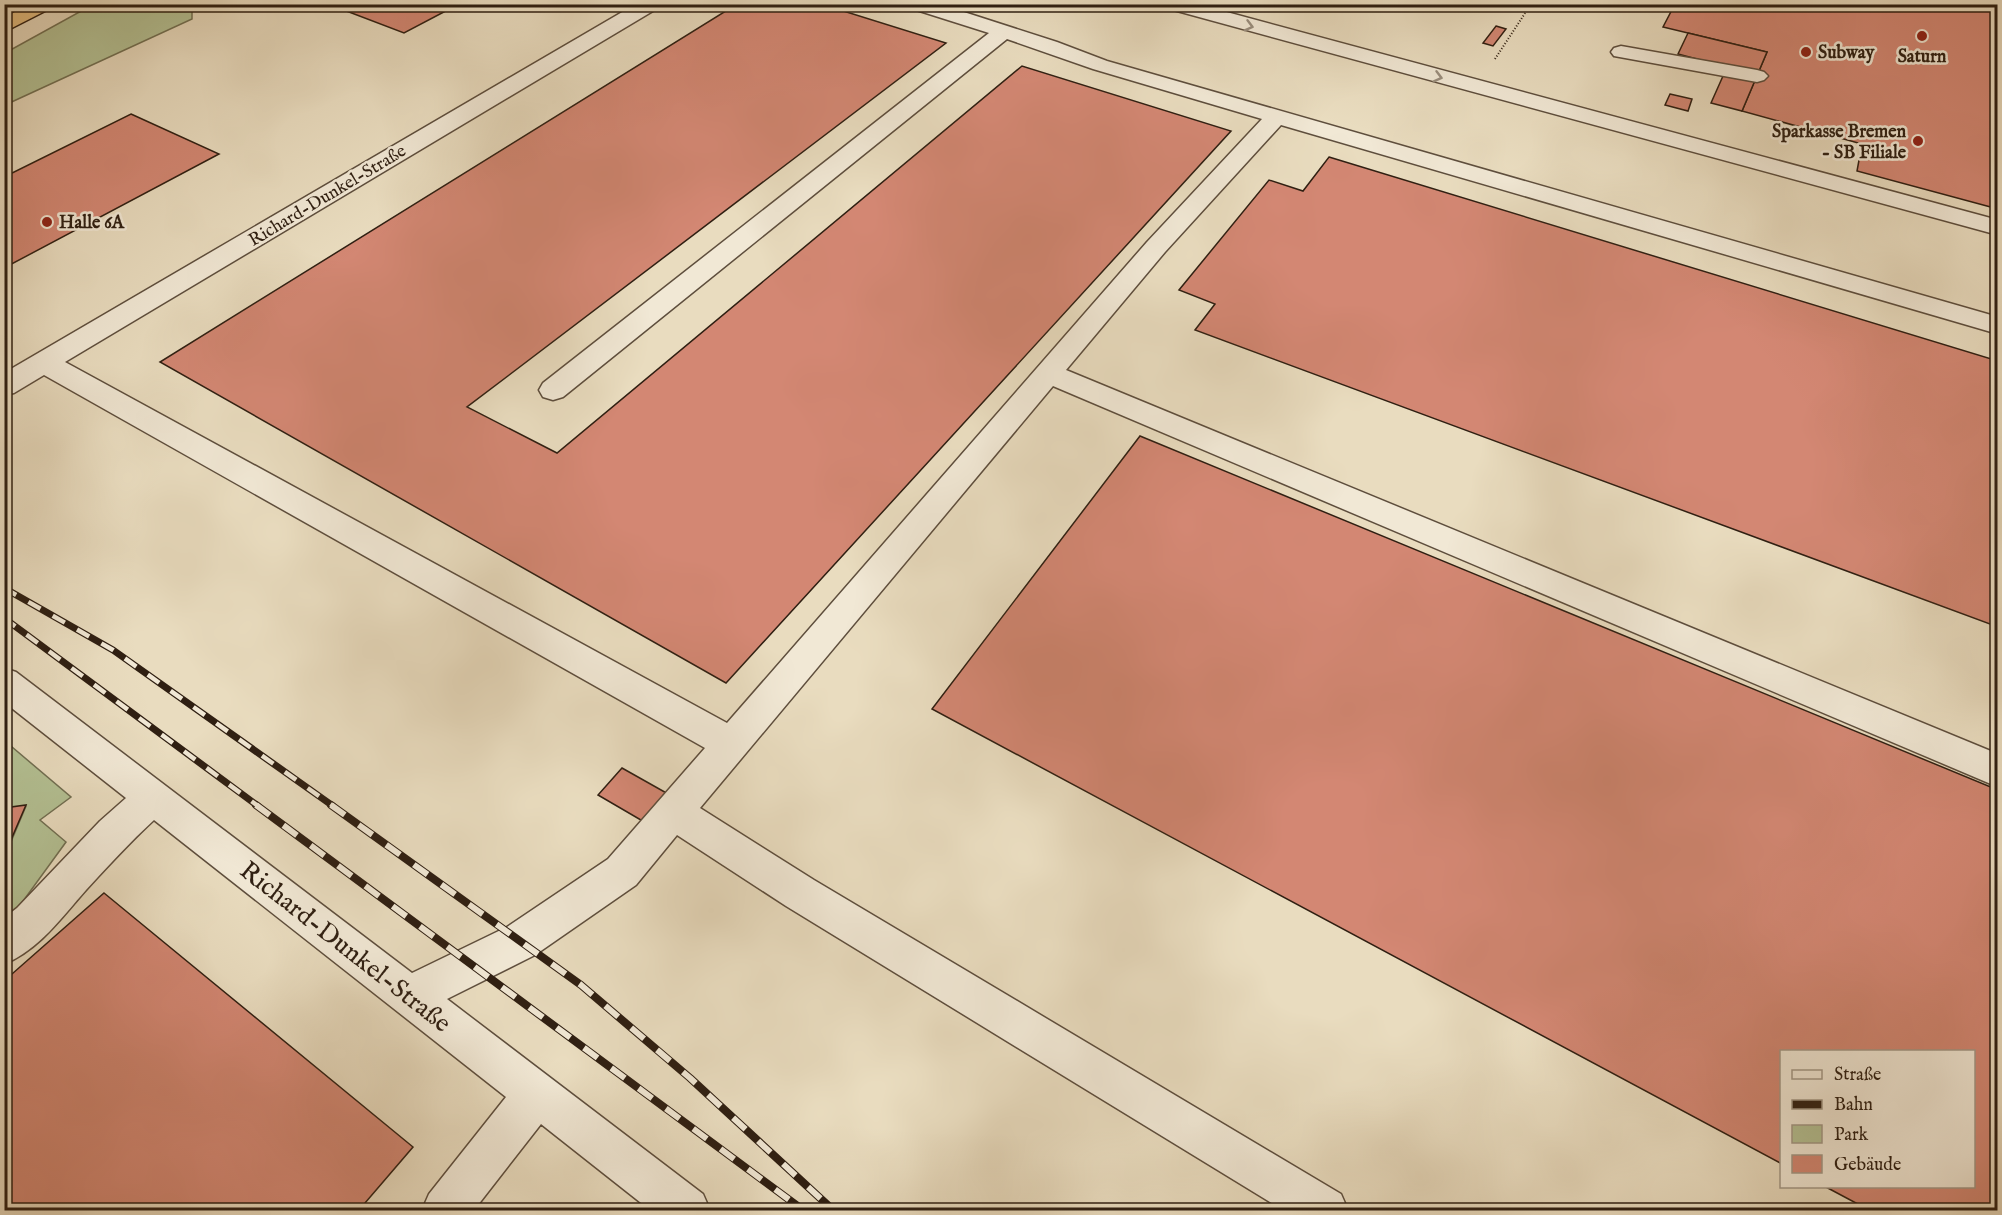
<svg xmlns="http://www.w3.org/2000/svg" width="2002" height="1215" viewBox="0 0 2002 1215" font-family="'IM FELL English',serif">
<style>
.green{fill:#b4c194;stroke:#727053;stroke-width:1.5}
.building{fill:#d38773;stroke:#2f1f12;stroke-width:1.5}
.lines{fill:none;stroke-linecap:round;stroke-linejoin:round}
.minor-casing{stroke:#5e4e3d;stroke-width:3}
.highway-casing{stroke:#2f1f12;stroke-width:3}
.path{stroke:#2f1f12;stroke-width:2;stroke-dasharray:1 2;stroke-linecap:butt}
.minor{fill:#f1e8d5;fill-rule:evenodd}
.highway{fill:#e4be80;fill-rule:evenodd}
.rail-far1-casing{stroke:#2f1f12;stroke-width:7}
.rail-casing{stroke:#2f1f12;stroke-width:8}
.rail-far1{stroke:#f1e8d5;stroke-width:4.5;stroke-dasharray:14;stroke-linecap:butt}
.rail{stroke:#f1e8d5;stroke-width:6;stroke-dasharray:17;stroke-linecap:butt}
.oneway{stroke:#9a8e7d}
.poi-dot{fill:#8f2418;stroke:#f1e8d5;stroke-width:2}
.labels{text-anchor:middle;stroke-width:5;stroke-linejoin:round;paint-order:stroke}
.far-poi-label{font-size:18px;font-weight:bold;fill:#2f1f12;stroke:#f1e8d5;text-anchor:start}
.far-street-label{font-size:18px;fill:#2f1f12;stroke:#f1e8d5}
.near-street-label{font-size:26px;fill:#2f1f12;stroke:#f1e8d5}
</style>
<rect width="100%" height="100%" fill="#e9dcbf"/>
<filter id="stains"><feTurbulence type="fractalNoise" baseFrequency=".00333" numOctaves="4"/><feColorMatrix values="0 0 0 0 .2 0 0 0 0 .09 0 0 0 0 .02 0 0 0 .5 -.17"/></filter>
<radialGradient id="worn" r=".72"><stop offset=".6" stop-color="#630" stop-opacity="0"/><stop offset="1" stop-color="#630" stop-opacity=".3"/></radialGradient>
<g class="green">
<path d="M92 5H192V19L5 105V53Z"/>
<path d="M5 741 71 797 40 820 66 842 5 926V856L26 806 5 808Z"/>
</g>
<g class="building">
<path d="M328 4H459L404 33Z"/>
<path d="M737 4H821L946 43 467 407 557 453 1022 66 1231 131 726 683 160 362Z"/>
<path d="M1675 4H1998V209L1857 171 1862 144 1742 111 1767 52 1663 27Z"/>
<path d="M1496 26 1506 29 1493 46 1483 43Z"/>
<path d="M1688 33 1767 52 1742 111 1711 103 1727 67 1678 54Z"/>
<path d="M1670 94 1692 99 1688 111 1665 105Z"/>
<path d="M131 114 219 154 4 268V177Z"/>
<path d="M1329 157 1998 361V627L1195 330 1215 304 1179 290 1269 180 1303 191Z"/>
<path d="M1140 436 1998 790V1210H1869L1824 1186H1974V1052H1782V1164L932 709Z"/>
<path d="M622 768 670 795 646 823 598 795Z"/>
<path d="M26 805 4 856V808Z"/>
<path d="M104 893 413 1147 359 1210H4V981Z"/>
</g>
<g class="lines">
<g class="minor-casing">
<g id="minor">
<path d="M636 4H660L658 8 65 362 727 723 1147 242 1262 119 1093 69 1007 39 563 397 553 400 543 397 539 390 543 383 989 33 910 8 908 4H939L1057 42 1107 61 1998 317V334L1281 125 1165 252 1066 370 1998 754V787L1053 386 700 808 814 880 1341 1194 1348 1210H1283L786 906 677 835 636 885 535 955 447 999 703 1194 710 1210H650L541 1124 474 1210H422L429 1194 506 1097 154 820C130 842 108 866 86 890 62 917 39 950 4 964V918L17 908 100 821 126 798 4 702V668L16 672 412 973 507 927 608 859 705 748 44 375 14 393 4 395V373Z"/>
<path d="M1164 4H1197L1998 220V235L1166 8Z"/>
<path d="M1621 46 1757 70 1764 72 1768 76 1764 80 1757 82 1614 56 1611 52 1614 48Z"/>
</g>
</g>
<g class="highway-casing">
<path id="highway" d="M29 4H53L51 8 4 32V18Z"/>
</g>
<path class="path" d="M1495 59 1531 4"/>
<use href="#minor" class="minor"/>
<use href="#highway" class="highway"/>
<g class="rail-far1-casing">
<g id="rail-far1">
<path d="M4 588 113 650 333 806"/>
<path d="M4 618 258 806"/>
</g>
</g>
<g class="rail-casing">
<g id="rail">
<path d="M256 805 803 1210"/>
<path d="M331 805 581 985 690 1078 833 1210"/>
</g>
</g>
<use href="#rail-far1" class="rail-far1"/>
<use href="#rail" class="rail"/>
</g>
<defs><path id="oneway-chevron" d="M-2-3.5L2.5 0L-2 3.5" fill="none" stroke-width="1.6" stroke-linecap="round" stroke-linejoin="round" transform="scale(1.5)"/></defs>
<g class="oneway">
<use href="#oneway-chevron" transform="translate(1249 26) rotate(15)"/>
<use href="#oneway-chevron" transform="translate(1438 77) rotate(15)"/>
</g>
<g class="poi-dot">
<circle cx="1922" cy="36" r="6"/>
<circle cx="1806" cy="52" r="6"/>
<circle cx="1918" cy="141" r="6"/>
<circle cx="47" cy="222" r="6"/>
</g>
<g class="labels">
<g class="far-poi-label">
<text x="1818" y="58">Subway</text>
<text x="1922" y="62" text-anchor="middle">Saturn</text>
<text x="1906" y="137" text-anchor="end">Sparkasse Bremen<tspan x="1906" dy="21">- SB Filiale</tspan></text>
<text x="59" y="228">Halle 6A</text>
</g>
<g class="far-street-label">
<text transform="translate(327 195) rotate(-31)" y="6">Richard-Dunkel-Straße</text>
</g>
<g class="near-street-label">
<text transform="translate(346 946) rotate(38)" y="9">Richard-Dunkel-Straße</text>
</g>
</g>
<rect width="2002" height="1215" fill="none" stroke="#e9dcbf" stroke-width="24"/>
<rect x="6" y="6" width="1990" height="1203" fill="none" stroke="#2f1f12" stroke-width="3"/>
<rect x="12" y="12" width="1978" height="1191" fill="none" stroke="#2f1f12" stroke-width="1.5"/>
<rect x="1780" y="1050" width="195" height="138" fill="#f1e8d5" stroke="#a39887" stroke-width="1.5"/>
<rect x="1792" y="1070" width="30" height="9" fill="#f1e8d5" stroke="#a39887" stroke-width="1.5"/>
<text x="1834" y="1080" font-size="18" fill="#2f1f12">Straße</text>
<rect x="1792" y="1100" width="30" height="9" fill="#2f1f12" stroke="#a39887" stroke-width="1.5"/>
<text x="1834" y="1110" font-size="18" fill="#2f1f12">Bahn</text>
<rect x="1792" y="1125" width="30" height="18" fill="#b4c194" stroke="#a39887" stroke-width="1.5"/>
<text x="1834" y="1140" font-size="18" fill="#2f1f12">Park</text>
<rect x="1792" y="1155" width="30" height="18" fill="#d38773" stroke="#a39887" stroke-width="1.5"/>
<text x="1834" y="1170" font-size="18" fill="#2f1f12">Gebäude</text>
<rect width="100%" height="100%" filter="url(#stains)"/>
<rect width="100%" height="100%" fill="url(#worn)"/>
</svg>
